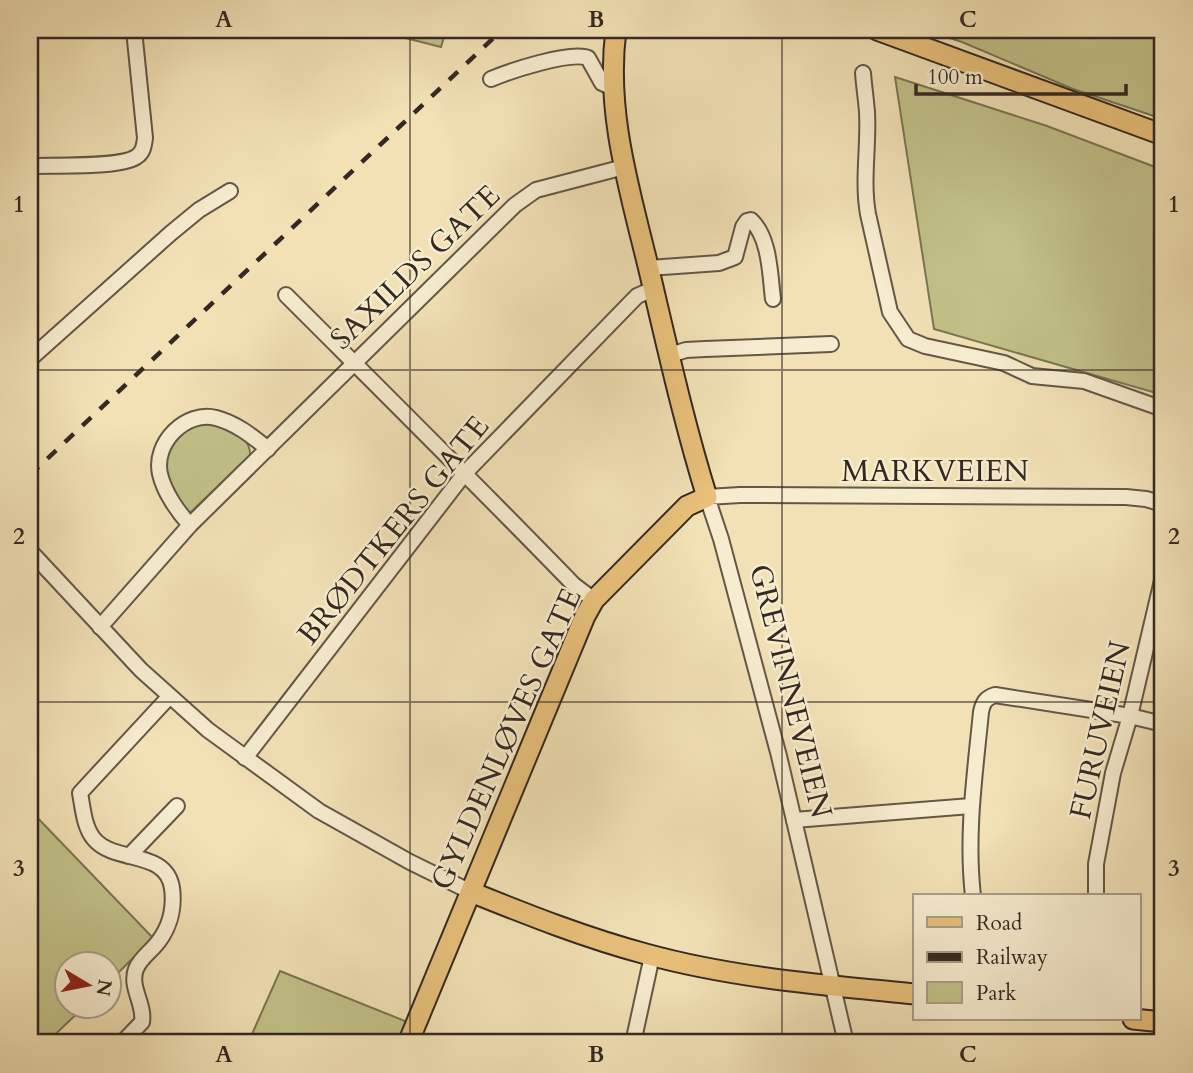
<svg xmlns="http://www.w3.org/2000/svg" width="1193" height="1073" viewBox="0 0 1193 1073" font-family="Cardo,serif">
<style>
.green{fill:#c1c188;stroke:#7a7555;stroke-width:2}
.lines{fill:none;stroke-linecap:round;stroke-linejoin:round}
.minor-casing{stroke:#635747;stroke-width:18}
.major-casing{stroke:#342922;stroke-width:23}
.minor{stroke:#f6eccf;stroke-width:14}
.major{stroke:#e8c07a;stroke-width:19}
.rail{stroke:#342922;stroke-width:4.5;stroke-dasharray:12 12;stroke-linecap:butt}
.grid{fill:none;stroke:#342922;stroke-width:2;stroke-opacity:0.55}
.labels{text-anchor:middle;stroke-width:5;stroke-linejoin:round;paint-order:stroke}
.street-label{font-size:30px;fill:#342922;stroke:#f6eccf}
.neatline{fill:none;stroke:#342922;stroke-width:2.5}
.grid-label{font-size:23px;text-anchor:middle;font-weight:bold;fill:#342922}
</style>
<rect width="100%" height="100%" fill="#f1e1b5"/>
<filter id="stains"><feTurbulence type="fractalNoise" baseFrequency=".00286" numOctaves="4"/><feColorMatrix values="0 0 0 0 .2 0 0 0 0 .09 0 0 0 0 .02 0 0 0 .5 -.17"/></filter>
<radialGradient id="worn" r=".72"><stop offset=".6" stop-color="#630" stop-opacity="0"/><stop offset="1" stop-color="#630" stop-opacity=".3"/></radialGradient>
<g class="green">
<path d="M374 30H446L441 47Z"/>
<path d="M925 30H1163V119L1073 89 962 42Z"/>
<path d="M895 77 1047 126 1163 170V395L934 329Z"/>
<path d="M215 422C229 430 251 436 250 455L189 514 167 488 164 452 189 424Z"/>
<path d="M30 810 153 938 109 982 108 964H66V1006L84 1007 46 1043H30Z"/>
<path d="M280 971 415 1025 408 1043H248Z"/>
</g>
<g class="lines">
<g class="minor-casing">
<g id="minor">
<path d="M863 73C864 86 866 99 867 112 869 146 862 180 868 214L890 312 908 339 925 346 1004 363 1032 376 1084 381 1163 409"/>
<path d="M491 79C510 71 570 51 588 58L602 83 613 88"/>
<path d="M30 166C52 165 120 168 136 157 143 153 144 146 145 138L134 30"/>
<path d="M649 268 719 263 735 257 743 227 747 221 751 220C770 238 770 275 773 299"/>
<path d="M286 295C382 391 479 487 574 585L594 600"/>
<path d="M670 355 686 350 705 349 831 344"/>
<path d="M30 359 171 233 199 210 230 191"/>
<path d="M190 525C178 512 164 492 160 474 153 443 186 410 216 418 236 423 252 436 268 449"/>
<path d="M30 551 141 670 208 730 319 811 410 862 471 892"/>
<path d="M100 627 190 525 515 205 536 190 624 167"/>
<path d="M245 758 465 473 637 296 653 289"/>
<path d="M794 820 971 806"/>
<path d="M129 856 177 806"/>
<path d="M973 896C966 834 975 774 981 712 983 702 986 698 995 695L1130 716 1163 724"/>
<path d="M1096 896V864L1113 773 1130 716 1163 576"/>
<path d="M122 1043 142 1022C145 1004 129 987 136 969 139 961 147 954 153 948 168 932 175 911 172 888 166 849 115 864 94 839 84 827 83 809 80 793L169 697"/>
<path d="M633 1043 652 956"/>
<path d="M846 1043 779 756 721 539 707 497 740 495 1126 497 1146 499 1163 504"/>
</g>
</g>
<g class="major-casing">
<g id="major">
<path d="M877 30 1163 135"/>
<path d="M471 892C528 915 586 938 646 954 733 978 825 985 915 994"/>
<path d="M1133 1019 1163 1022"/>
<path d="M408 1043 585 616 594 600 687 506 707 497C684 423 667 346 649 270 630 191 605 112 616 30"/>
</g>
</g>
<use href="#minor" class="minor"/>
<use href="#major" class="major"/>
<path class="rail" d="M30 475 502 30"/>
</g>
<path class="grid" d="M410 30V1043M782 30V1043M30 370H1163M30 702H1163"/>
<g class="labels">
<g class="street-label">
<text transform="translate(415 267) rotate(-44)" y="10">SAXILDS GATE</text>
<text x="935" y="481">MARKVEIEN</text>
<text transform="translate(393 530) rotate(-51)" y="10">BRØDTKERS GATE</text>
<text transform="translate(791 691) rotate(76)" y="10">GREVINNEVEIEN</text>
<text transform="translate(1100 730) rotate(-77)" y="10">FURUVEIEN</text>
<text transform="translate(506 739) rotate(-66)" y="10">GYLDENLØVES GATE</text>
</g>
</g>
<rect width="1193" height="1073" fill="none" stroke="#f1e1b5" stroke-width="77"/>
<rect x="913" y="894" width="228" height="126" fill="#f6eccf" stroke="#a89e8a" stroke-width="2"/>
<rect x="927" y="917" width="35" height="10" fill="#e8c07a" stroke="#a89e8a" stroke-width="2"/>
<text x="976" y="930" font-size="21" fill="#342922">Road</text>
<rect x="927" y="952" width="35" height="10" fill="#342922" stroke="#a89e8a" stroke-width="2"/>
<text x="976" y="964" font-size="21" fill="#342922">Railway</text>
<rect x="927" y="982" width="35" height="21" fill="#c1c188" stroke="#a89e8a" stroke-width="2"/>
<text x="976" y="1000" font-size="21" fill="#342922">Park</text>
<g transform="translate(88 985) rotate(100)"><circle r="33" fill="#f6eccf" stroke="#a89e8a" stroke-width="2"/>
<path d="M0-5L12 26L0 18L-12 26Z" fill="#8f2418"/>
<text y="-10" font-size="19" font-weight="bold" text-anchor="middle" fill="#342922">N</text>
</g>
<path d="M916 84v10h210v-10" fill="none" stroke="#342922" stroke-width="3.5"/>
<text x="927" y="84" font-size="21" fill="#342922" stroke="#f6eccf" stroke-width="5" paint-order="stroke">100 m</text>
<rect x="38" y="38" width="1116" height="996" class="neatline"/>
<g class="grid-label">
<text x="224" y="27">A</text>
<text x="596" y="27">B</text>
<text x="968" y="27">C</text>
<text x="19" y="212">1</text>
<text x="1174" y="212">1</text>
<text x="19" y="544">2</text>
<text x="1174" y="544">2</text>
<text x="19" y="876">3</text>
<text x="1174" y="876">3</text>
<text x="224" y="1062">A</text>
<text x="596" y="1062">B</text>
<text x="968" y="1062">C</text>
</g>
<rect width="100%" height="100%" filter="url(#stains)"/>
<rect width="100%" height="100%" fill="url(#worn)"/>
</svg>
